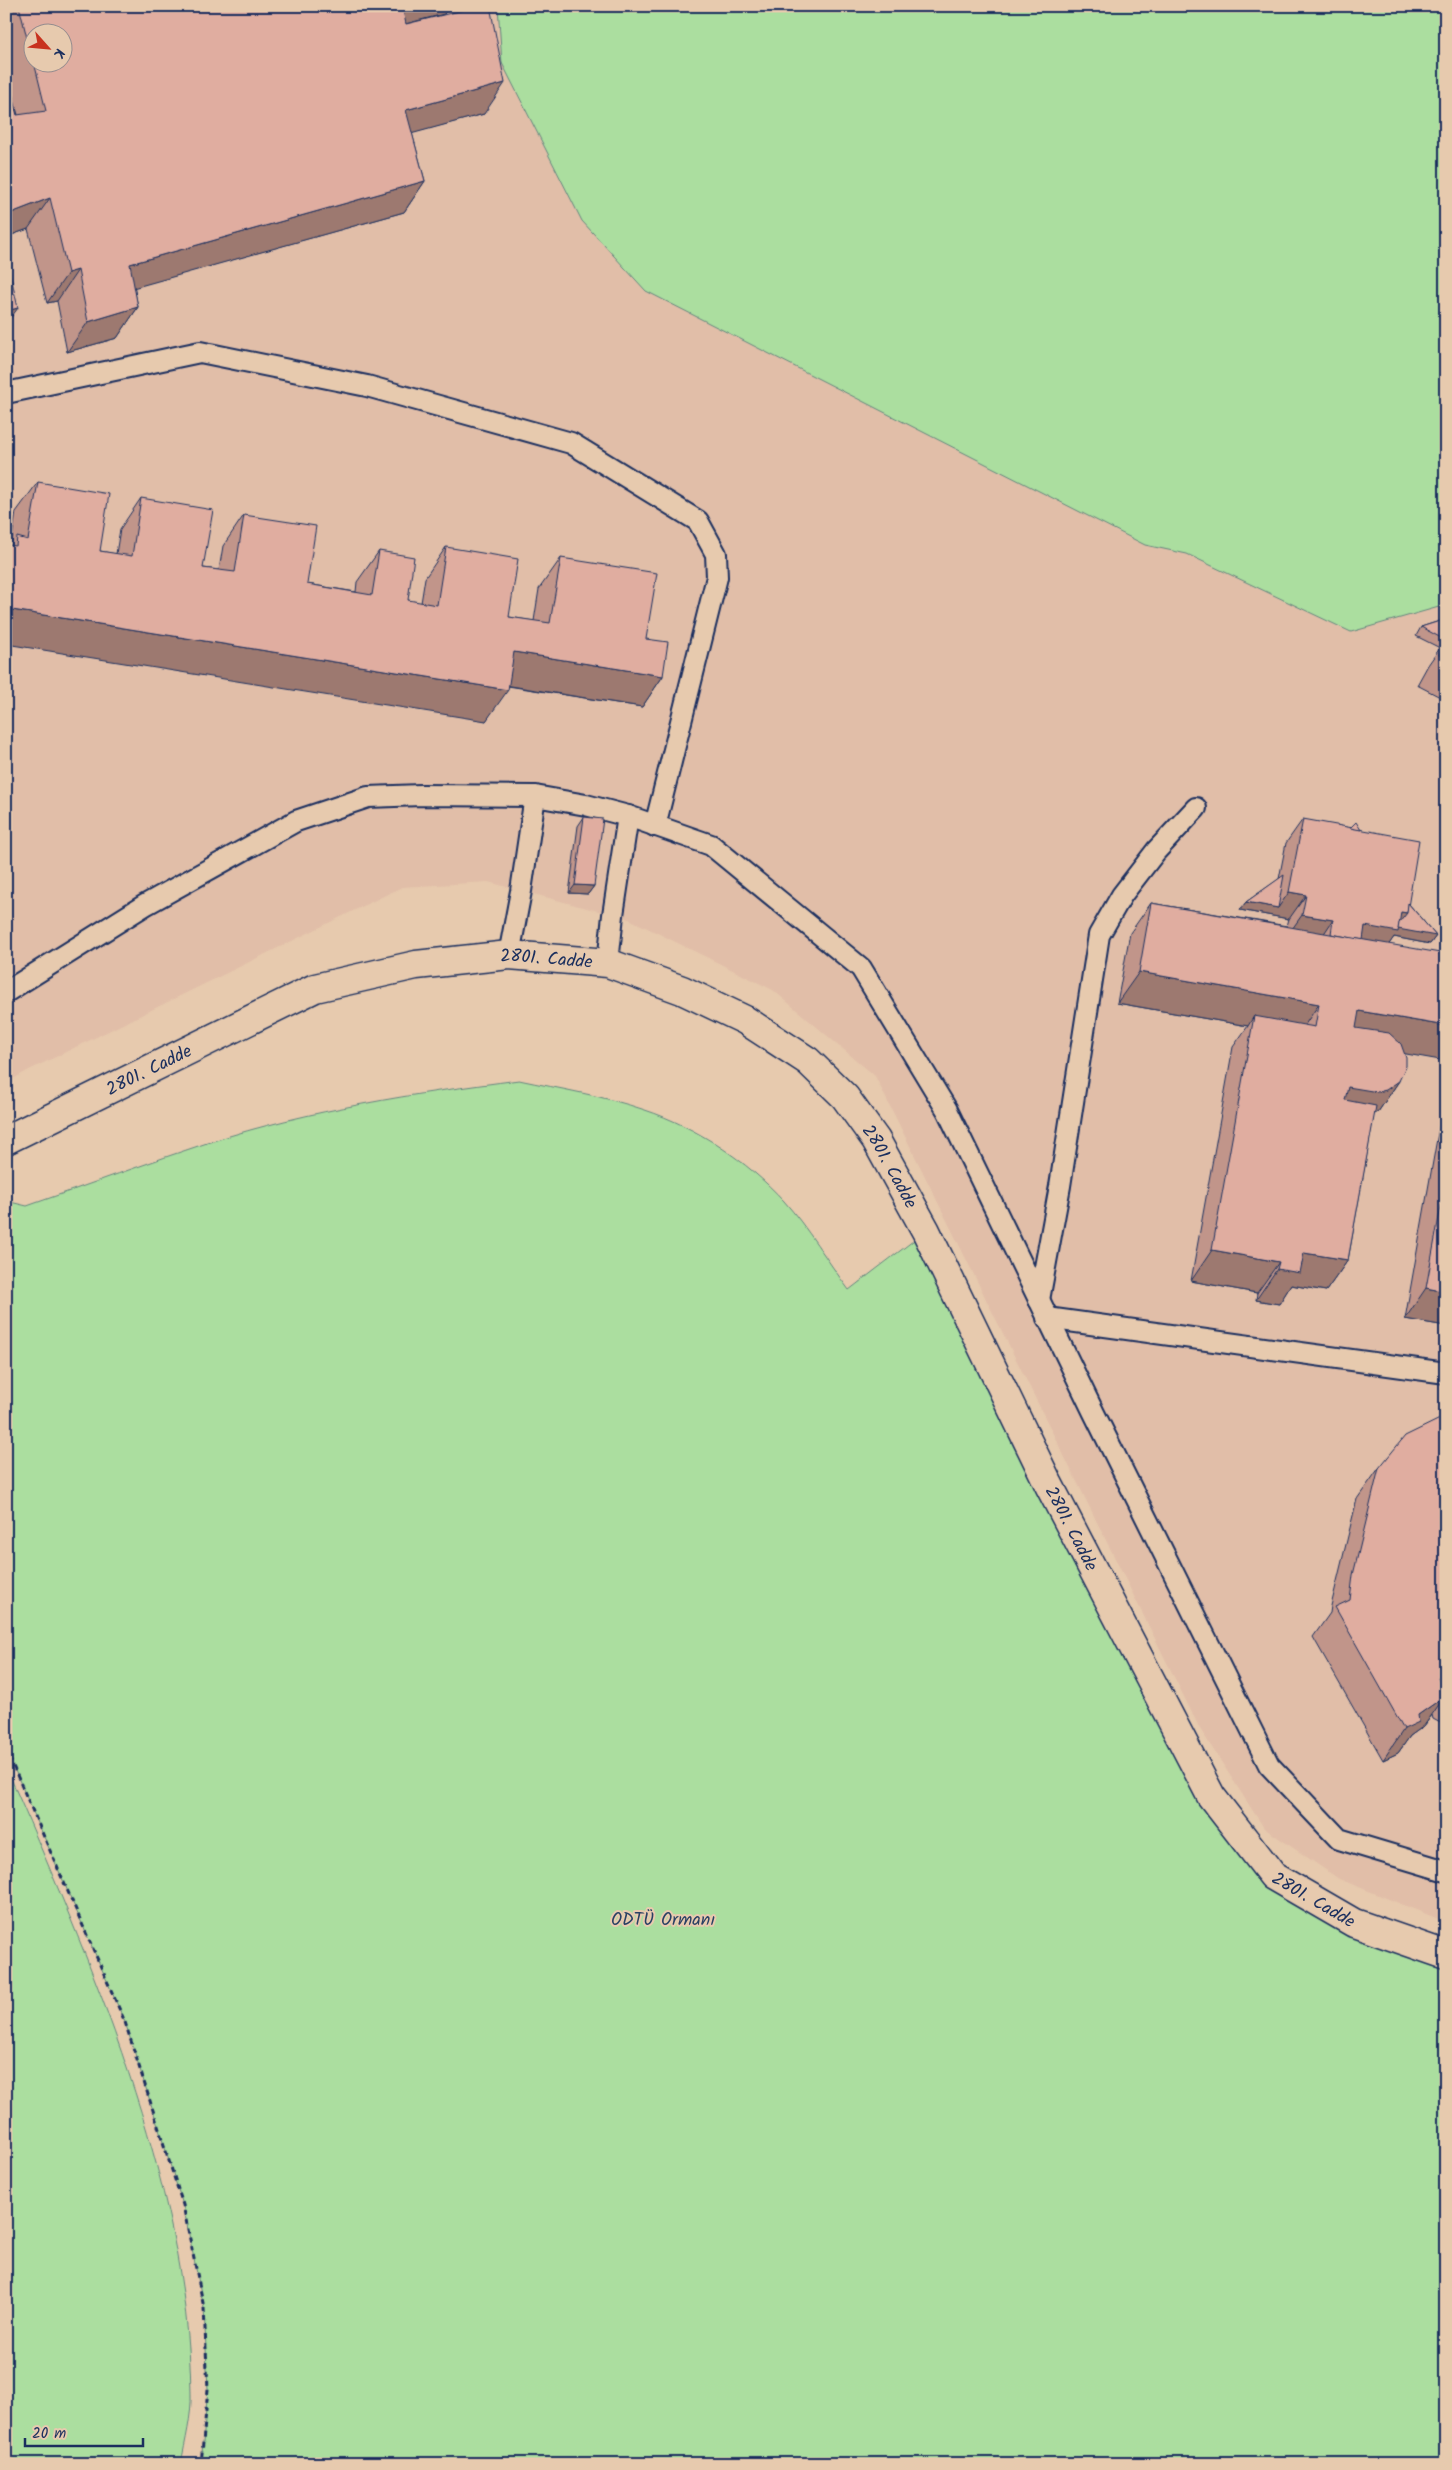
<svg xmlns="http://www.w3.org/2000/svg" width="1452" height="2470" viewBox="0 0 1452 2470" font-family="Kalam,sans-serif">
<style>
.built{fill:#e1bea8;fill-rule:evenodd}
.green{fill:#abde9f;stroke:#63867e}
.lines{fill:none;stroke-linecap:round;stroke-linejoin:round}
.lane-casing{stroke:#1b2f5e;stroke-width:24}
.street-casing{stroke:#1b2f5e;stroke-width:31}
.path{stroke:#1b2f5e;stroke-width:3;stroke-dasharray:5 4;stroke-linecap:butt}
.lane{stroke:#e7caae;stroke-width:20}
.street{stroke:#e7caae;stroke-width:28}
.wall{fill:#c1958a;stroke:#1b2f5e;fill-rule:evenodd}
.shaded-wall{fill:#9d7970;stroke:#1b2f5e}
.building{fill:#e0ada0;stroke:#1b2f5e}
.labels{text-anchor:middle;stroke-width:4;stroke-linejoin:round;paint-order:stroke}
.street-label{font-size:18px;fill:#1b2f5e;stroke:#e7caae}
.park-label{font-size:18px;fill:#294064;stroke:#e7caae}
</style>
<rect width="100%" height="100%" fill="#e7caae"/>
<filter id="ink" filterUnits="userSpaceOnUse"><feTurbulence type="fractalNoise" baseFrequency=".02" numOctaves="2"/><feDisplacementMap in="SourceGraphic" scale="10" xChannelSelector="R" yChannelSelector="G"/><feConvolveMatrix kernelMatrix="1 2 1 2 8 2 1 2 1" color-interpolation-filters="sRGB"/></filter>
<g filter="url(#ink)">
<path class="built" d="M6 6H1446V1922L1339 1879 1264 1828 1200 1729 875 1076 773 990 629 919 488 882 402 887 29 1070 6 1083ZM32 32H62V62H32Z"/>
<g class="green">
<path d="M498 6H1446V605L1351 632 1187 554 1145 545 646 291 582 221 502 63Z"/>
<path d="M519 1080C561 1089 604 1096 645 1110 697 1127 747 1161 784 1201 807 1227 828 1262 849 1290L926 1231 1211 1796 1273 1876 1446 1955V2464H201L208 2389 204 2308 183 2205 125 2022 6 1750V1201L27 1206C88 1185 149 1162 210 1142 310 1110 415 1093 519 1080Z"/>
<path d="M6 1767C89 1959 188 2181 191 2393 192 2416 185 2441 181 2464H6Z"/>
</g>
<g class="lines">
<g class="lane-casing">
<g id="lane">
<path d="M6 393 200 352 367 386 571 443 698 521 716 554 717 577 655 826"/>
<path d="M509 955 521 891 535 796"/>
<path d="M608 963 613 915 628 816"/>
<path d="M6 992 145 905 296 821 368 797 421 795 535 796 586 805 628 816 711 845 861 968 947 1110 1094 1413 1269 1765 1339 1839 1446 1871"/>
<path d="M1039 1300 1060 1186 1099 935 1122 895 1156 851 1196 808"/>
<path d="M1047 1318 1446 1373"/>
</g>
</g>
<g class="street-casing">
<g id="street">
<path id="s1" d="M6 1140 315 988 416 965 509 955 608 963 682 990 745 1020 808 1061 845 1097 876 1140 926 1231 1049 1485 1211 1796 1273 1876 1354 1923 1446 1955"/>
</g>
</g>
<path class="path" d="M6 1750 125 2022 183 2205 204 2308 208 2389 201 2464"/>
<use href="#lane" class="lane"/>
<use href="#street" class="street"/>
</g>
<g class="wall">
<path d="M6 6H449L444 14 418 21 484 114 412 133 425 181 404 212 134 287 138 307 117 338 67 352 57 301 47 303 28 229 6 237V76L17 115H18L6 70ZM32 32 62 62H32Z"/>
<path d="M38 482 100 551 116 554 120 529 141 498 203 568 219 570 223 546 244 515 307 584 356 592 357 582 379 551 408 600 421 603 425 578 446 547 509 617 534 621 539 589 561 558 646 639 663 676 642 707 508 686 486 721 11 545 16 512Z"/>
<path d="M1446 619V700L1417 685 1428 665 1440 648 1416 636 1421 627Z"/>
<path d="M584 817 594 886 588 894 569 893 578 826Z"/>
<path d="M1303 819 1408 903 1436 936 1430 944 1394 937 1389 944 1405 1053 1399 1081 1378 1112 1374 1114 1348 1260 1326 1291 1291 1285 1279 1304 1256 1300 1257 1293 1191 1281 1233 1047 1248 1026 1117 1003 1130 933 1151 903 1287 926 1289 919 1240 910 1246 902 1279 879 1286 843Z"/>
<path d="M1446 1088V1326L1405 1319Z"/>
<path d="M1446 1416V1726L1433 1719 1432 1715 1424 1726 1410 1736 1398 1753 1383 1760 1313 1637 1330 1613 1331 1606 1357 1499 1379 1468Z"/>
</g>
<g class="shaded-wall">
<path d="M396 6H449L444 14 378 31Z"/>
<path d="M505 83 484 114 385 141 406 110Z"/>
<path d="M425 181 404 212 108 295 130 264Z"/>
<path d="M50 198 28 229 6 237V215Z"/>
<path d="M78 270 57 301 47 303 68 273Z"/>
<path d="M138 307 117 338 67 352 88 322Z"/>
<path d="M18 308 6 324V311Z"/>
<path d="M6 609 508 690 486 721 6 644Z"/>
<path d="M514 652 663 676 642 707 492 683Z"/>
<path d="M575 885 594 886 588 894 569 893Z"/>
<path d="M1289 892 1306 895 1289 919 1240 910 1246 902 1278 908Z"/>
<path d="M1401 912 1407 913 1436 936 1430 944 1394 937 1381 956 1358 952 1365 926Z"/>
<path d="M1302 915 1333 920 1317 944 1285 939Z"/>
<path d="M1139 972 1319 1004 1298 1035 1254 1016 1248 1026 1117 1003Z"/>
<path d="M1359 1011 1446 1026V1061L1338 1042Z"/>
<path d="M1399 1081 1378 1112 1364 1121 1326 1118 1348 1087Z"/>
<path d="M1212 1250 1279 1262 1257 1293 1191 1281Z"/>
<path d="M1304 1253 1348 1260 1326 1291 1291 1285 1279 1304 1256 1300 1277 1269Z"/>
<path d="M1426 1288 1446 1292V1326L1405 1319Z"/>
<path d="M1446 1674V1675L1426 1703 1438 1678Z"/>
<path d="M1445 1696 1424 1726 1410 1736 1398 1753 1383 1760 1404 1729 1418 1715Z"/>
</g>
<g class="building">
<path d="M19 6H402L406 24 480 6H490L505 83 406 110 425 181 130 264 138 307 88 322 78 270 68 273 50 198 6 215V76L17 115 46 111 34 62H62V32H32V58Z"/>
<path d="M6 255 18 308 6 311Z"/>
<path d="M38 482 109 494 100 551 132 556 141 498 213 510 203 568 235 572 244 515 316 526 307 584 372 595 379 551 414 557 408 600 437 605 446 547 518 559 509 617 550 623 561 558 657 573 646 639 668 642 663 676 514 652 508 690 6 609V545L16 546 17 537 28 540Z"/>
<path d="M1446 619 1445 640 1421 627Z"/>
<path d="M1446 641V658L1439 655Z"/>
<path d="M584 817 603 819 594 886 575 885Z"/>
<path d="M1303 819 1419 840 1407 913 1401 912 1398 932 1365 926 1363 940 1331 934 1333 920 1302 915 1306 895 1289 892Z"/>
<path d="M1356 822 1361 830 1350 828Z"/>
<path d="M1284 875 1278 908 1246 902Z"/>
<path d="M1151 903 1446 954V1026L1359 1011 1356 1028 1389 1033 1401 1044 1406 1058V1066L1399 1081 1386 1090 1378 1092 1348 1087 1345 1100 1376 1106 1348 1260 1304 1253 1300 1273 1277 1269 1279 1262 1212 1250 1254 1016 1315 1027 1319 1004 1139 972Z"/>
<path d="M1408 903 1436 936 1398 929 1399 923 1407 913Z"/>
<path d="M1446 1179V1292L1426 1288Z"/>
<path d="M1446 1416V1545L1443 1555 1446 1568V1674L1438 1678 1445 1696 1418 1715 1419 1722 1404 1729 1335 1607 1350 1600 1353 1575 1379 1468 1405 1436Z"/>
</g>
</g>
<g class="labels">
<g class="street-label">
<text dy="6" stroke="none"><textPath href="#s1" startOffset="579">2801. Cadde</textPath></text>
<text dy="6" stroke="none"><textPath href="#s1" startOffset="159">2801. Cadde</textPath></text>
<text dy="6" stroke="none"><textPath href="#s1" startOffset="999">2801. Cadde</textPath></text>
<text dy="6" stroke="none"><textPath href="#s1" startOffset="1404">2801. Cadde</textPath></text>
<text dy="6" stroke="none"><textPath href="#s1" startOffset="1854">2801. Cadde</textPath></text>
</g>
<g class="park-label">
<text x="663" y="1925">ODTÜ Ormanı</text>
</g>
</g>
<rect width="1452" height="2470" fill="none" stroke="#e7caae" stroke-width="25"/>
<rect x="12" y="12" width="1427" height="2445" fill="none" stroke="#1b2f5e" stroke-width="2" filter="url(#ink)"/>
<g transform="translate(48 48) rotate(117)"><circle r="24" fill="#e7caae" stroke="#958c8e"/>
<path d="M0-4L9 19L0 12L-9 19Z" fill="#c8321e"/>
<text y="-8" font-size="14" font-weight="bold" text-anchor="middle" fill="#1b2f5e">K</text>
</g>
<path d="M25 2438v8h118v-8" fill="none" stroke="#1b2f5e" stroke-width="2.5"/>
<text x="32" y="2438" font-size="15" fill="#1b2f5e" stroke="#e7caae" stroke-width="4" paint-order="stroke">20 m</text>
</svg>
